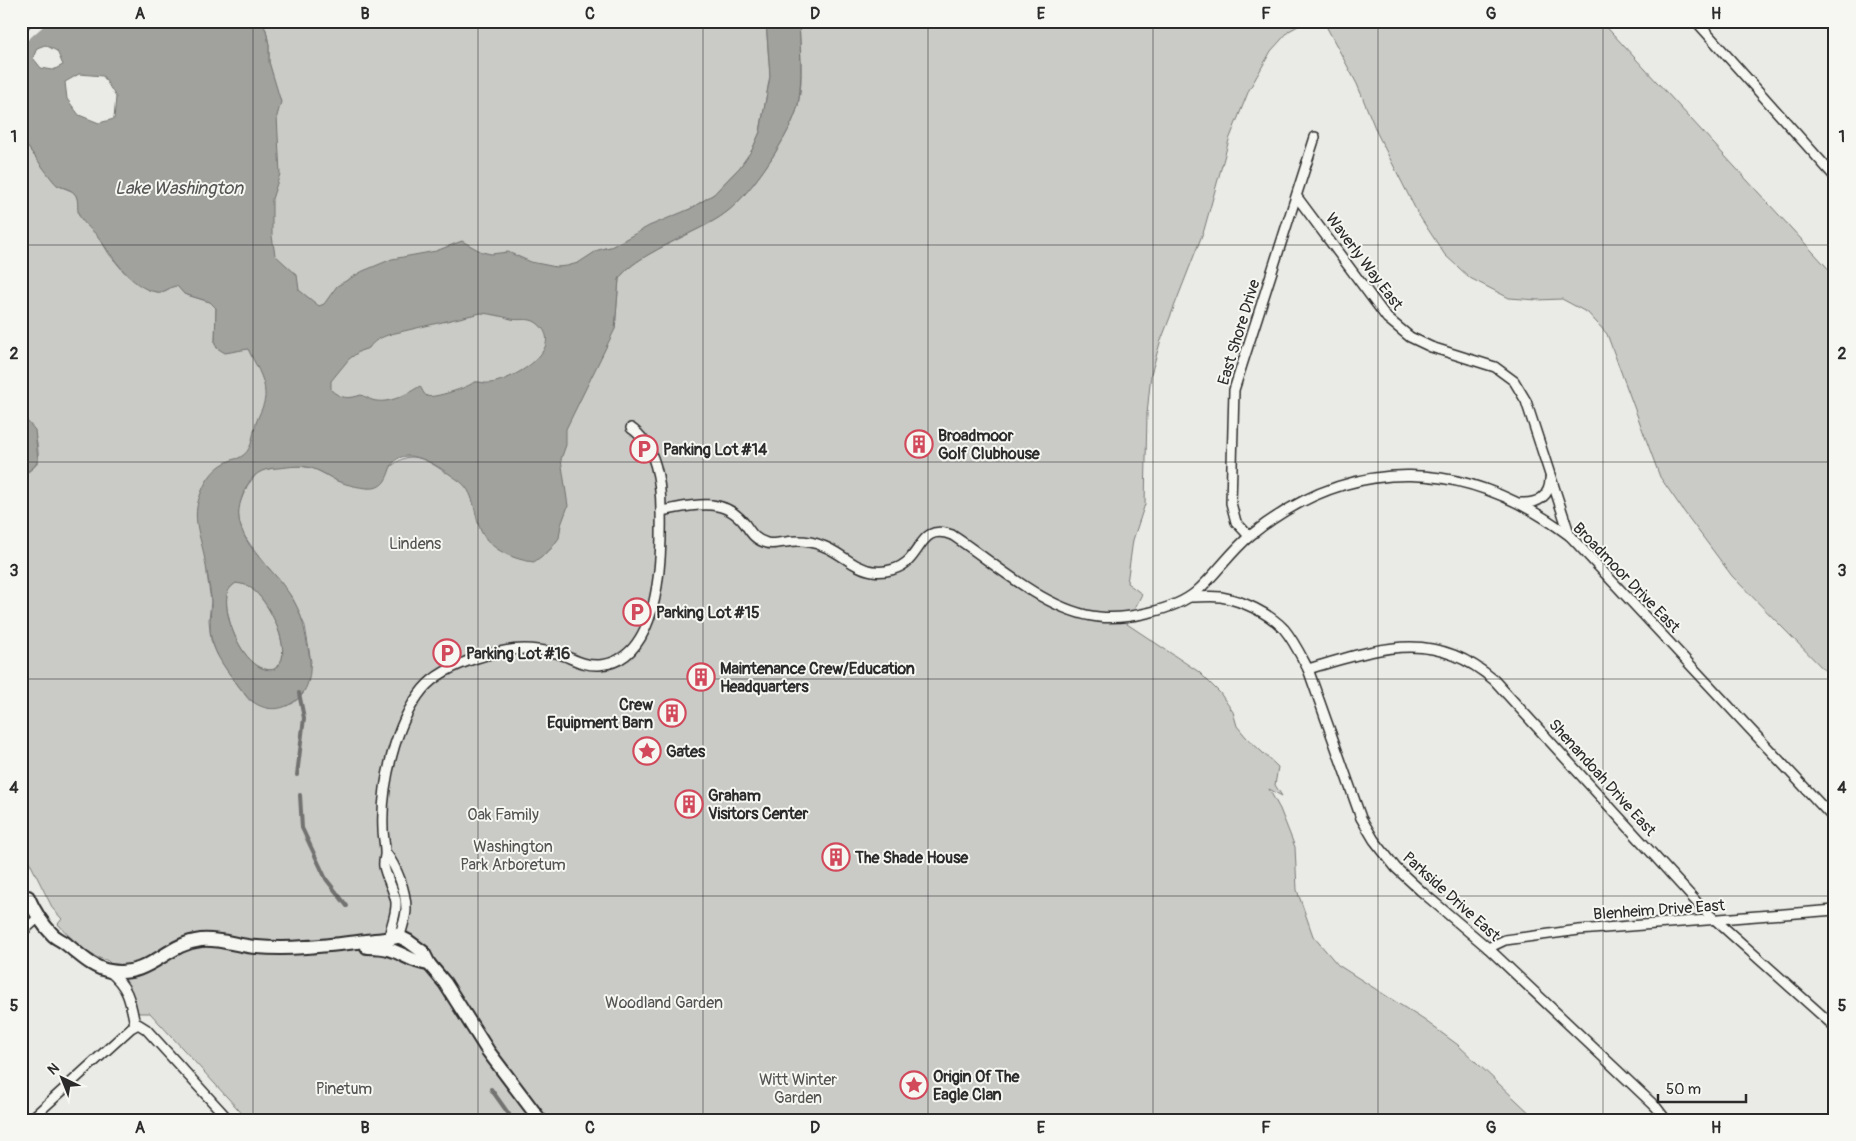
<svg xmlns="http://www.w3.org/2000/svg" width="1856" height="1141" viewBox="0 0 1856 1141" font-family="Pangolin,sans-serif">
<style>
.green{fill:#cacac7;stroke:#7a7a79}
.water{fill:#a1a19e;stroke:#727270;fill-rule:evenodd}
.pier{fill:#eaeae6}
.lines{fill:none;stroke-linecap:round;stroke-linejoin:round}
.stream{stroke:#727270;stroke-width:4}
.street-casing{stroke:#2b2b2b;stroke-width:12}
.secondary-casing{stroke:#2b2b2b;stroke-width:16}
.highway-casing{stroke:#2b2b2b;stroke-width:20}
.street{stroke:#f6f6f2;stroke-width:9}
.secondary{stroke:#f6f6f2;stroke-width:12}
.highway{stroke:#f6f6f2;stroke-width:16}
.grid{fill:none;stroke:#2b2b2b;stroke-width:1;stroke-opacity:0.55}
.labels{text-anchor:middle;stroke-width:4;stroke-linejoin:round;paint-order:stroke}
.street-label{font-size:16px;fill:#2b2b2b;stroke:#f6f6f2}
.poi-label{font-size:16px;font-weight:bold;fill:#2b2b2b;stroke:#f6f6f2;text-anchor:start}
.park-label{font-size:16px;fill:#535352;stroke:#f6f6f2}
.water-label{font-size:18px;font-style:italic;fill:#545453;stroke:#f6f6f2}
.neatline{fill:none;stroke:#2b2b2b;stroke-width:2}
.grid-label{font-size:16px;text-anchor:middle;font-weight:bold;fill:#2b2b2b}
</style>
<rect width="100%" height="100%" fill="#eaeae6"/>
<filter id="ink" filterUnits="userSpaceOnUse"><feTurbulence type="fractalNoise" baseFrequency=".02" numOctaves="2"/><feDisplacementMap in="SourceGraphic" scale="10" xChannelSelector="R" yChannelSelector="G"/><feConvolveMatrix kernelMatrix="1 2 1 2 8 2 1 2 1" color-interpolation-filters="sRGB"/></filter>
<g filter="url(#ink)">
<g class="green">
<path d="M261 21H766L770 76 760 132 752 150 740 167 714 194 690 209 611 247 604 248 593 274 333 321 271 270 260 143 273 79 269 62V45L266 30Z"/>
<path d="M799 21H1307L1289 31 1271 51 1249 90 1229 140 1204 230 1160 343 1151 374 1147 414 1145 504 1133 540 1127 583 1142 594 1127 624 1199 672 1220 693 1233 712 1237 726 1246 737 1278 767 1275 785 1282 796 1269 789 1280 809 1295 847 1297 890 1313 936 1338 965 1424 1020 1458 1045 1537 1120H248L150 1013H138C133 993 126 977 110 963 107 959 101 959 96 957 82 950 69 936 58 924L62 919 53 909 21 845V476C27 473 37 467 38 460 39 447 35 424 21 418V143L26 145 57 185 74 192 77 197 83 220 99 237 109 254 124 272 165 291 173 286H178L184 294 210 302 216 308 215 343 217 348 247 336 291 419 220 486 207 574 211 601 209 620 211 640 217 654 228 672 249 700 292 704 303 694 311 662 305 626 293 599 249 543 242 532 239 520 238 507 247 486 258 472 263 470 291 465 313 468 338 481 369 488C400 458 406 444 446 473L615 329 619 279C629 261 673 242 692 232 704 226 717 220 728 211 751 193 792 133 798 105 804 78 800 48 799 21Z"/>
<path d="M1313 21H1601L1835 276V681L1732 576 1685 513 1660 477 1607 334 1588 313 1562 299 1537 300 1509 298 1470 278 1445 255 1418 214 1377 133 1357 84 1325 24Z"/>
<path d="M553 300 546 387 334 416 295 340Z"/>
<path d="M236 583C240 583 244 584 248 586 266 596 287 638 282 659 280 663 277 666 275 669 246 677 220 614 228 591 230 588 233 585 236 583Z"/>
</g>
<g class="water">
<path d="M21 21H261L266 30 269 45V62L281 102 277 116 280 174 272 199V236L275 255 297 275 299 290 319 306 324 304 337 286 363 271 392 259 436 251 462 241 482 252 491 254 508 252 531 262 556 267 567 266 578 263 598 250 611 247 649 226 690 209 714 194 740 167 752 150 760 132 770 76 766 21H799C800 48 803 78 798 105 792 133 751 193 728 211 717 220 704 226 692 232 673 242 629 261 619 279L615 329 566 429V445L561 459 568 506 561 525 559 538 550 550 534 562C515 560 490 550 481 531 473 513 476 492 458 480 442 469 402 439 390 469 387 478 384 486 374 488 364 489 347 485 337 481 329 477 323 472 314 469 301 464 291 467 278 468 262 468 251 475 245 490 239 503 236 516 242 530 249 551 270 567 283 585 303 611 303 623 309 653 312 671 310 690 295 701 278 714 257 710 244 693 233 678 219 663 213 644 207 627 212 614 211 597 209 582 206 566 203 550 198 530 192 514 201 493 206 479 216 465 232 460 239 457 236 460 242 456 246 454 249 449 251 444 253 437 254 430 256 423 259 414 266 403 265 393 265 378 254 362 248 349L225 353 217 348 215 343 216 308 210 302 184 294 177 286C170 286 164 294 156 292 131 288 113 257 99 238 93 230 83 224 79 215 76 208 80 199 74 193 69 188 62 188 57 185 51 180 33 153 26 145L21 143ZM45 45 57 51 63 65 53 70 41 68 33 58 37 48ZM79 74 103 76 116 97 114 119 99 123 79 115 67 99 65 82ZM481 313C492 314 501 316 511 319 520 321 529 317 537 323 569 348 512 381 490 383 484 384 480 381 474 382 470 387 432 399 427 396 423 394 422 389 420 386 407 394 389 405 372 400 369 399 365 396 361 395 349 399 341 399 331 390V381L349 359 360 351 369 348C374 340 382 337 391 334ZM236 583C240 584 244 584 248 586 266 596 287 638 282 659 280 663 277 666 275 669 246 677 220 614 228 591 230 587 233 585 236 583Z"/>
<path d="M21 418 27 421 35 430 38 460 35 466 21 476Z"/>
</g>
<path class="pier" d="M21 21H49L21 46Z"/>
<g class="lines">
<g class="stream">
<path d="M297 775 304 718 299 693"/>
<path d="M300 795 302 828 326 879 347 906"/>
<path d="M491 1089 513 1120"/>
</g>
<g class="street-casing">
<g id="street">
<path d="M1696 21 1835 177"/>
<path d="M1297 197 1387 318 1410 337 1431 347 1495 367 1514 381 1526 401 1570 536"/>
<path d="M1521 503C1537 504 1550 497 1550 479"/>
<path d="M661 511C691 506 723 495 745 524 751 533 755 540 767 543 773 545 780 542 786 542 798 540 811 541 823 546 840 552 855 569 873 571 885 573 900 569 909 560 923 545 925 525 952 535 995 563 1047 612 1099 617 1126 620 1175 610 1196 592 1216 575 1230 552 1251 535 1353 453 1467 458 1570 536L1835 820"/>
<path d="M1249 536 1236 522 1231 503 1234 390 1315 137"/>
<path d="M1190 597C1200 597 1212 596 1221 597 1243 601 1269 613 1284 629 1294 641 1301 656 1308 669L1361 818 1374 840 1396 868 1421 891 1488 948 1656 1107 1666 1120"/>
<path d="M1308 669C1377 649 1433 627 1494 680L1702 908 1835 1027"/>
<path d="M386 853C397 868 406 891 406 909 406 918 402 927 400 936"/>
<path d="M21 933 39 917"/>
<path d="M389 939C390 926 397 915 396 902 394 889 386 878 384 866 383 861 386 856 385 851 385 844 383 836 383 829 381 786 395 723 423 689 444 664 505 645 537 650 543 651 550 651 556 653 571 657 582 666 599 665 661 661 662 555 661 510 661 483 656 445 631 428"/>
<path d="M1488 948 1505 940 1579 930 1835 910"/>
<path d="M109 971C129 988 130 1000 135 1025"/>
<path d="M30 1120 131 1028 138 1024 146 1029 229 1120"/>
</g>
</g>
<g class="secondary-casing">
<g id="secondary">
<path d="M28 897C34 911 42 924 53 935 56 938 61 940 65 943 79 954 92 968 110 971 150 978 165 944 201 940 219 938 238 946 257 947 294 950 330 945 366 941 378 939 389 940 400 936"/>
<path d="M394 934 408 941 423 952 429 964 445 983 488 1051 540 1120"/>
<path d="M367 947C375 947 384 947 391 950 406 955 412 962 429 964"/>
</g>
</g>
<g class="highway-casing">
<path id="highway" d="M21 22 22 21"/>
</g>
<use href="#street" class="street"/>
<use href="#secondary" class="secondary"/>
<use href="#highway" class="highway"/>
</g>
</g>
<path class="grid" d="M253 21V1120M478 21V1120M703 21V1120M928 21V1120M1153 21V1120M1378 21V1120M1603 21V1120M21 245H1835M21 462H1835M21 679H1835M21 896H1835"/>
<defs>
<g id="building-ring" transform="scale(1.4375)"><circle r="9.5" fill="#f6f6f2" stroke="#d1495b" stroke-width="1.5"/><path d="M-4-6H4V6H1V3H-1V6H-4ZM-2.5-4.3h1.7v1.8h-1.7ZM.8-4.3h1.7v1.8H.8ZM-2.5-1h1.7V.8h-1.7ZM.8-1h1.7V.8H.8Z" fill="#d1495b"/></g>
<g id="parking-ring" transform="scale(1.4375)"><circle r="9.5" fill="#f6f6f2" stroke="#d1495b" stroke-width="1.5"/><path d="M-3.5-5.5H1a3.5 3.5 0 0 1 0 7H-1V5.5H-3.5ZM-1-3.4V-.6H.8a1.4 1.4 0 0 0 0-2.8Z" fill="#d1495b"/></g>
<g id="sight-ring" transform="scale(1.4375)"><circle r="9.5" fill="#f6f6f2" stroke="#d1495b" stroke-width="1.5"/><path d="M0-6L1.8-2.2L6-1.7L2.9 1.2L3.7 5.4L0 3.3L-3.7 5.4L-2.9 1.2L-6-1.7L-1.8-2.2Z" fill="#d1495b"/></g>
</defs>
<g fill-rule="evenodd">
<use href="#building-ring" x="919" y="444"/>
<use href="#parking-ring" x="644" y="449"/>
<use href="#parking-ring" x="637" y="612"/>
<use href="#parking-ring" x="447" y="653"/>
<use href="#building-ring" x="701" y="677"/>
<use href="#building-ring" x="672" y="713"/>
<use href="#sight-ring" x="647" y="751"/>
<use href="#building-ring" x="689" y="804"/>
<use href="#building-ring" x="836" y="857"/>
<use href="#sight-ring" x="914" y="1085"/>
</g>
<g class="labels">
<g class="street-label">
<text transform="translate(1365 261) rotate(53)" y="6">Waverly Way East</text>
<text transform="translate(1238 332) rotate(-73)" y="6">East Shore Drive</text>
<text transform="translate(1627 577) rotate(46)" y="6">Broadmoor Drive East</text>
<text transform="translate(1603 777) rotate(48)" y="6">Shenandoah Drive East</text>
<text transform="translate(1452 896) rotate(42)" y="6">Parkside Drive East</text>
<text transform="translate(1659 909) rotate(-4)" y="6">Blenheim Drive East</text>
</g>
<g class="poi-label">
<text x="938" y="441">Broadmoor<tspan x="938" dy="18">Golf Clubhouse</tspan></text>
<text x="663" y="455">Parking Lot #14</text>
<text x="656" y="618">Parking Lot #15</text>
<text x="466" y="659">Parking Lot #16</text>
<text x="720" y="674">Maintenance Crew/Education<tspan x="720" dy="18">Headquarters</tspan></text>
<text x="653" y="710" text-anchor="end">Crew<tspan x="653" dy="18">Equipment Barn</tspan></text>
<text x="666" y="757">Gates</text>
<text x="708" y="801">Graham<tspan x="708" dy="18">Visitors Center</tspan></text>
<text x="855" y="863">The Shade House</text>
<text x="933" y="1082">Origin Of The<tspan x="933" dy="18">Eagle Clan</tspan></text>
</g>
<g class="park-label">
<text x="415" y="549">Lindens</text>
<text x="503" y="820">Oak Family</text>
<text x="513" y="852">Washington<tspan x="513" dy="18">Park Arboretum</tspan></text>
<text x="664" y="1008">Woodland Garden</text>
<text x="798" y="1085">Witt Winter<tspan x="798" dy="18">Garden</tspan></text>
<text x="344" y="1094">Pinetum</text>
</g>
<g class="water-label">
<text x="179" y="194">Lake Washington</text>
</g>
</g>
<rect width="1856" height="1141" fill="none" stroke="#f6f6f2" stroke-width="55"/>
<g transform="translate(62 1078) rotate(317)" stroke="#f6f6f2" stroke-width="4" paint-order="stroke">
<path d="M0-4L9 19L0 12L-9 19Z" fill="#2b2b2b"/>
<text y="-8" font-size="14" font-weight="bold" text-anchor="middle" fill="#2b2b2b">N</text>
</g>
<path d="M1658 1094v8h88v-8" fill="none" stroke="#2b2b2b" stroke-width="2.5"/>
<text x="1666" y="1094" font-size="15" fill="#2b2b2b" stroke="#f6f6f2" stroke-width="4" paint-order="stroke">50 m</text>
<rect x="28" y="28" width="1800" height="1086" class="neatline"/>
<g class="grid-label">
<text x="140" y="19">A</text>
<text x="365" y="19">B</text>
<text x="590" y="19">C</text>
<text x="815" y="19">D</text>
<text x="1041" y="19">E</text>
<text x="1266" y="19">F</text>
<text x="1491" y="19">G</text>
<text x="1716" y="19">H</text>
<text x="14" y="142">1</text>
<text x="1842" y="142">1</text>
<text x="14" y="359">2</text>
<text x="1842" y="359">2</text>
<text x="14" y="576">3</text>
<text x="1842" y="576">3</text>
<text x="14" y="793">4</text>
<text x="1842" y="793">4</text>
<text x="14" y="1011">5</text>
<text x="1842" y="1011">5</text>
<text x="140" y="1133">A</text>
<text x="365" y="1133">B</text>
<text x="590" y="1133">C</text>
<text x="815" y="1133">D</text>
<text x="1041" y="1133">E</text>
<text x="1266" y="1133">F</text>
<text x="1491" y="1133">G</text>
<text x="1716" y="1133">H</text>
</g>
</svg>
